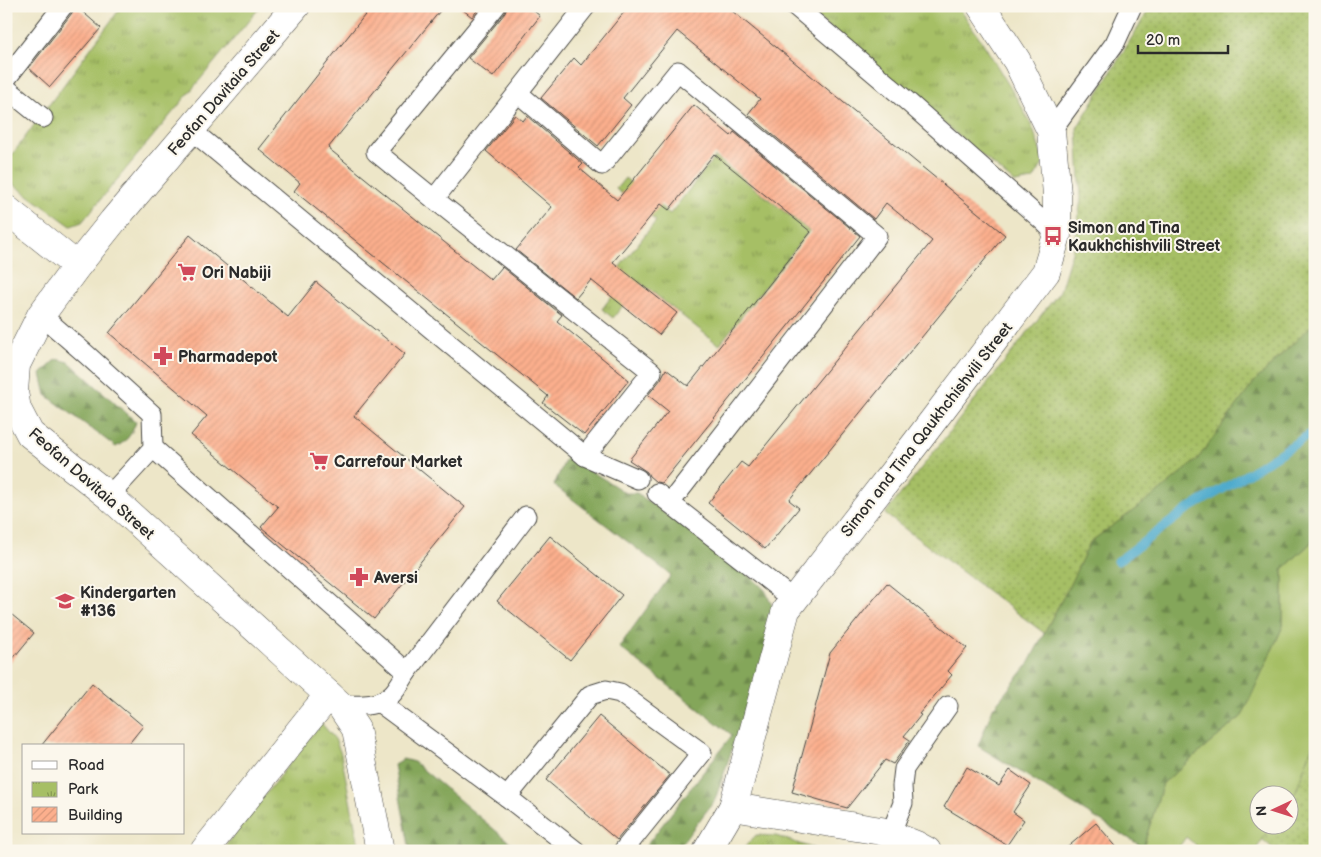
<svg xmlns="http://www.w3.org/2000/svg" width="1321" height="857" viewBox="0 0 1321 857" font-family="'Balsamiq Sans',sans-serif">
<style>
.grass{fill:#a6bf65;stroke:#687548}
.forest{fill:url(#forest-firs);stroke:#586842}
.park{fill:url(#park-tufts);stroke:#687548}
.garden{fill:url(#garden-dots);stroke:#687548}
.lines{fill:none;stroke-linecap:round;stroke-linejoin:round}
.stream{stroke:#4eaacc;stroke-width:9}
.building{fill:url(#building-hatch)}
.service-casing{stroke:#484743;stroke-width:21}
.minor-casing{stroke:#484743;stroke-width:29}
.tertiary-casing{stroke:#484743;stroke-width:29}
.secondary-casing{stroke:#484743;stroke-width:29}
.service{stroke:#fff;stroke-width:19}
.minor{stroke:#fff;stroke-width:28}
.tertiary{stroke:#fff;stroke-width:28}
.secondary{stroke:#fff;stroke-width:28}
.labels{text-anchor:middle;stroke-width:4;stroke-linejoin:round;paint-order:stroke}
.street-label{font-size:16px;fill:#2b2b2b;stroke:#fbf7ec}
.poi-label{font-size:16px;font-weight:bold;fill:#2b2b2b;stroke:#fbf7ec;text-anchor:start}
</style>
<defs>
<pattern id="forest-firs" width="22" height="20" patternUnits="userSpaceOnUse" patternTransform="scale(1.25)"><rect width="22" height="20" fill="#84a65a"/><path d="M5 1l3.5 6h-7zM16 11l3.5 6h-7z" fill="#6c874b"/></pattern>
<pattern id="park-tufts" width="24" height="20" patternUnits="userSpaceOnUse" patternTransform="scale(1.25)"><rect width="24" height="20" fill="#a6bf65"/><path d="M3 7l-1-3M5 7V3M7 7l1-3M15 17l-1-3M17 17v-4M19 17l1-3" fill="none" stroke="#879b53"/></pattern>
<pattern id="garden-dots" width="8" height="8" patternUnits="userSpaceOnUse" patternTransform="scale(1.25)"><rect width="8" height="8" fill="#a6bf65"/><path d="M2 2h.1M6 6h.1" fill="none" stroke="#879b53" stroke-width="1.8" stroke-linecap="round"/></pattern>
<pattern id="building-hatch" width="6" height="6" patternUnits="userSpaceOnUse" patternTransform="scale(1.25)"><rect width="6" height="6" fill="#fcaf8d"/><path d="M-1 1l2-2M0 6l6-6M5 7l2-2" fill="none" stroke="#d8977a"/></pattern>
</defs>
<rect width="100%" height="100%" fill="#fbf7ec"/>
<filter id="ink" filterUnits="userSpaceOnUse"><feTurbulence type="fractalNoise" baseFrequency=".02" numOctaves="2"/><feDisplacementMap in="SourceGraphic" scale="10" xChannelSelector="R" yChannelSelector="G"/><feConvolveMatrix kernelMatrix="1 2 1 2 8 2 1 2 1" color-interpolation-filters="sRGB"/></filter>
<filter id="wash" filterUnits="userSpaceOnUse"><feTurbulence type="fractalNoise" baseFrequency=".0096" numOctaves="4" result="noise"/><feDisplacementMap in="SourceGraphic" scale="20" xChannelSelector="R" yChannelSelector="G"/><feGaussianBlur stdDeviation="1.12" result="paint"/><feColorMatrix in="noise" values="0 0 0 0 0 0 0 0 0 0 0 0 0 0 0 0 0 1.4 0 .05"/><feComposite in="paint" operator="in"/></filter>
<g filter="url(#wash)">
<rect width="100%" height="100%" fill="#ede6c8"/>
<path class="grass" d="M1315 539V739L1296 791 1289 802 1288 794H1258V824L1272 825 1255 851H1203L1186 837 1176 851H1147L1143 847 1163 783 1242 716 1283 626V569Z"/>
<g class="forest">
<path d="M1315 322V539L1283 569V626L1242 716 1163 783 1143 847 978 746 993 708 1027 666 1070 584 1090 542 1156 494 1196 461 1255 381Z"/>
<path d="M57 359 69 362 136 422C132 434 127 441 116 447L46 395 41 374Z"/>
<path d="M567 456 626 493H637L749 575 765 590 777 615 715 800 676 851H642L732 735 619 647 671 575 554 485Z"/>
<path d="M403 759 414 762 520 851H410L394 765Z"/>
</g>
<g class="park">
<path d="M122 6H261L82 222 71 226 6 179V163Z"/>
<path d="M804 6H958L983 43 1022 107 1033 129 1044 162 1033 180 1015 183Z"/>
<path d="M715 157 809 231 719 345 641 283 613 318 602 309 627 276 618 269 656 221 616 189 625 178 670 214Z"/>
<path d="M321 723 335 739 341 754 360 851H221Z"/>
<path d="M756 835 776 836 821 851H741Z"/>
</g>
<g class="garden">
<path d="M1151 6H1315V322L1255 381 1196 461 1156 494 1090 542 1070 584 1044 633 885 514 1060 291 1075 242 1081 198 1077 128Z"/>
<path d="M1315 739V851H1276L1262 839 1272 825 1288 824 1289 802 1296 791Z"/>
</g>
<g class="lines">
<path class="stream" d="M1118 561 1188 509 1233 483 1315 431"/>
</g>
<g id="blocks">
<g class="building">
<path d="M74 6H76L101 28 50 87 29 68 72 13Z"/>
<path d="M372 6H444L328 148 491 280 502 267 562 315 557 321 629 380 584 435 543 403 548 396 294 191 300 183 259 149Z"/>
<path d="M458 6H481L472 17Z"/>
<path d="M507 6H528L540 16 493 77 468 58 505 13Z"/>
<path d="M629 6H726L1005 235 789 500 799 508 765 549 708 503 741 462 748 467 932 241 886 203 874 219 748 114 760 99 677 31 623 98 631 105 598 146 541 98 574 58 581 65Z"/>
<path d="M694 105 731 136 734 132 860 236 662 483 656 482 649 476 647 472 629 460 668 411 648 395 661 379 666 369 688 386 811 232 714 154 669 210 661 204 613 262 677 313 659 335 591 280 576 298 516 250 552 207 486 151 515 115 523 121 527 116 583 164 579 168 617 200Z"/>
<path d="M190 235 288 317 316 282 405 354 354 416 465 507 374 619 261 527 278 507 191 435 207 416 109 333Z"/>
<path d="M550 536 622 595 570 660 497 601Z"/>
<path d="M887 583 967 648 948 671 952 675 919 714 921 715 904 736 910 740 893 764 885 760 847 808 792 792 830 653Z"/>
<path d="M6 610 34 633 6 667Z"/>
<path d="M92 683 143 726 127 746H41Z"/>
<path d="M599 716 670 775 617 840 546 780Z"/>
<path d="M967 767 999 786 1010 770 1031 785 1013 812 1024 820 1007 845 944 807Z"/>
<path d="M1096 823 1120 851H1063Z"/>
</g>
</g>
</g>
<g filter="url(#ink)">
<use href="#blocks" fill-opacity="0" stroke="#484743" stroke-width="1"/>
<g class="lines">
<g class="service-casing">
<g id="service">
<path d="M795 6 899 94 1045 223 1057 235"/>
<path d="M6 79 63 6"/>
<path d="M6 88 43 118"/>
<path d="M518 93 602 165 678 71 877 236 670 503"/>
<path d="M191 130 585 456 638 479"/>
<path d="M1051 131 1115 43 1132 6"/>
<path d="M434 199 376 152 496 6"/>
<path d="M41 315 87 355 152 414 153 448 109 496"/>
<path d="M153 448 407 672"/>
<path d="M585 456 652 372 434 199 586 6"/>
<path d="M657 493 794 600"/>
<path d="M380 703 507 797 576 851"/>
<path d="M340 705C358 705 376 708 391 695 397 690 402 680 407 672L526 516"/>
<path d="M507 797 590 695 606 690 620 693 702 753 623 851"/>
<path d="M890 835 903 803 902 786 904 769 948 706"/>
</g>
</g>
<g class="minor-casing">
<g id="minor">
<path d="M733 807 881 831 916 845 927 851"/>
<path d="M204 851 309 719 329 695"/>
<path d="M707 851 733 807 786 610 916 443 1046 272 1057 235V194L1051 131 1017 61 981 6"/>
</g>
</g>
<g class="tertiary-casing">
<path id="tertiary" d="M6 209 77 266"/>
</g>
<g class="secondary-casing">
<path id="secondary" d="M296 6 113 221 77 266 41 315 16 365 14 392 17 409 30 434 109 496 340 705 356 729 380 851"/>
</g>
<use href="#service" class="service"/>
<use href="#minor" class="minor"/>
<use href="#tertiary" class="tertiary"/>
<use href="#secondary" class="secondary"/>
</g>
</g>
<defs>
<g id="bus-bare" transform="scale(1.5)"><path d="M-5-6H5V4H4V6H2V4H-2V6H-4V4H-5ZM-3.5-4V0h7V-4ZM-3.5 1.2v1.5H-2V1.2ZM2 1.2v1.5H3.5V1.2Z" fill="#d1495b" stroke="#fbf7ec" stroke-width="2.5" paint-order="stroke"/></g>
<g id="supermarket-bare" transform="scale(1.5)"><path d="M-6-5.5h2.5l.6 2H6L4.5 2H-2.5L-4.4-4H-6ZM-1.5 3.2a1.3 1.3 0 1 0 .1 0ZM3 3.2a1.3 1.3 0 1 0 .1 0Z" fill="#d1495b" stroke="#fbf7ec" stroke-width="2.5" paint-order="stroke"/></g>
<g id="pharmacy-bare" transform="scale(1.5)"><path d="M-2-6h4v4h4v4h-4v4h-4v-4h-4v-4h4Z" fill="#d1495b" stroke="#fbf7ec" stroke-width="2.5" paint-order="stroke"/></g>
<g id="school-bare" transform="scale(1.5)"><path d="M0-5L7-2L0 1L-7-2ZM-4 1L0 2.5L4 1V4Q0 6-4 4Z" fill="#d1495b" stroke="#fbf7ec" stroke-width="2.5" paint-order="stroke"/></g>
</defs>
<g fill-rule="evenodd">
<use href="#bus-bare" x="1053" y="236"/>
<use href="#supermarket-bare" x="187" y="272"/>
<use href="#pharmacy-bare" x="163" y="356"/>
<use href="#supermarket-bare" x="319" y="461"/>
<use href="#pharmacy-bare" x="359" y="577"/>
<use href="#school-bare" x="65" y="601"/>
</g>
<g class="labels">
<g class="street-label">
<text transform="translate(223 92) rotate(-49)" y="6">Feofan Davitaia Street</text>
<text transform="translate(926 429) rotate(-52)" y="6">Simon and Tina Qaukhchishvili Street</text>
<text transform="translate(92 483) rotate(41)" y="6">Feofan Davitaia Street</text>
</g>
<g class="poi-label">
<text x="1068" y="233">Simon and Tina<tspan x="1068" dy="18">Kaukhchishvili Street</tspan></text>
<text x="202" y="278">Ori Nabiji</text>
<text x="178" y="362">Pharmadepot</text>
<text x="334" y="467">Carrefour Market</text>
<text x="374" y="583">Aversi</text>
<text x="80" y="598">Kindergarten<tspan x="80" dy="18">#136</tspan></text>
</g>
</g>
<rect width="1321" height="857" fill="none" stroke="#fbf7ec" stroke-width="25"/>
<rect x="22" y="744" width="162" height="90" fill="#fbf7ec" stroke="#a8a59f"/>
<rect x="32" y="761" width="25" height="8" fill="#ffffff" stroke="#a8a59f"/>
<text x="68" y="770" font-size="15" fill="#2b2b2b">Road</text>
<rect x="32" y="782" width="25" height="15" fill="url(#park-tufts)" stroke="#a8a59f"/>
<text x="68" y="794" font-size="15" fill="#2b2b2b">Park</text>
<rect x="32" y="807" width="25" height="15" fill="url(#building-hatch)" stroke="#a8a59f"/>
<text x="68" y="820" font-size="15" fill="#2b2b2b">Building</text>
<g transform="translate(1274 810) rotate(266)"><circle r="24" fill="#fbf7ec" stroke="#a8a59f"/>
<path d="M0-4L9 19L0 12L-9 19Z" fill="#d1495b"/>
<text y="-8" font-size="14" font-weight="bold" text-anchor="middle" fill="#2b2b2b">N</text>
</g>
<path d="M1138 45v8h90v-8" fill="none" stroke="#2b2b2b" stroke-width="2.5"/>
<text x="1146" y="45" font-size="15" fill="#2b2b2b" stroke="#fbf7ec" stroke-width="4" paint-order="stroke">20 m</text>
</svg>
